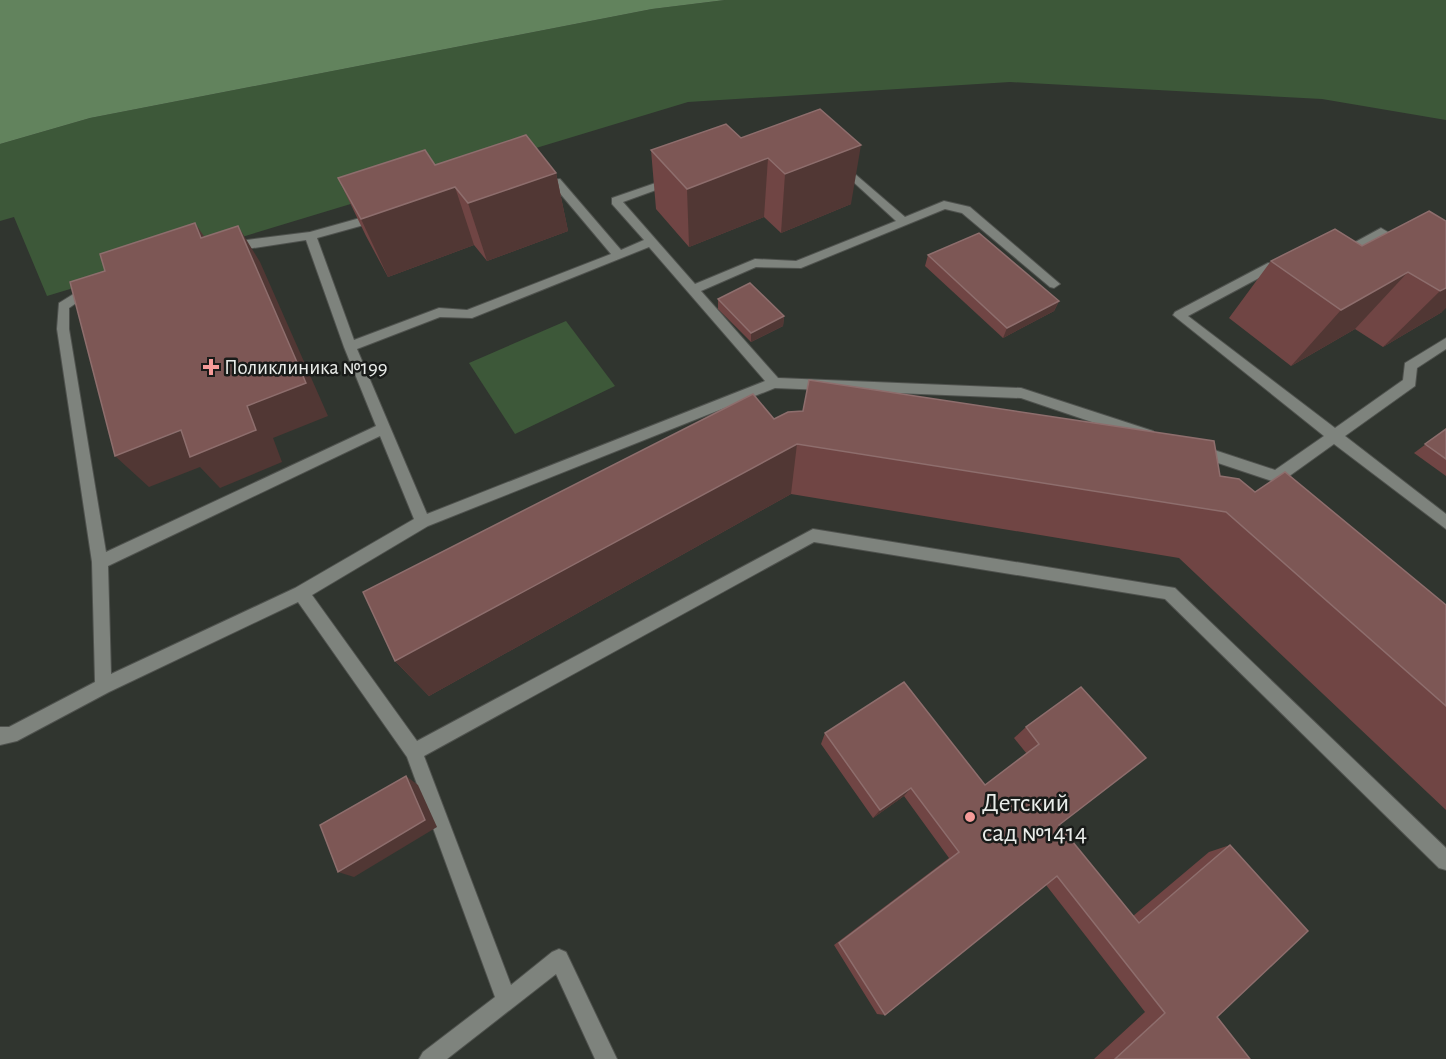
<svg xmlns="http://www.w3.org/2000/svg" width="1446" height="1059" viewBox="0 0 1446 1059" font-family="'Alegreya Sans',sans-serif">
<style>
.green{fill:#3d5839}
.water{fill:#62835d}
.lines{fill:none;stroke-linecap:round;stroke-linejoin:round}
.lane-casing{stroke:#4f524e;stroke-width:2}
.lane{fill:#7e837d;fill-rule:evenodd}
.wall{fill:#704544}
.shaded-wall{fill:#513734}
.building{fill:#7d5755;stroke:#8e6e6d;stroke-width:1.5}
.poi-dot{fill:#f59b99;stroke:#191b19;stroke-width:2}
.labels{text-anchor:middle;stroke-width:5;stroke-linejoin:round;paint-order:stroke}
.poi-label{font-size:21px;fill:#eaedea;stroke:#191b19;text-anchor:start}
.near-poi-label{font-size:26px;fill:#eaedea;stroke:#191b19;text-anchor:start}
</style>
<rect width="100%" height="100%" fill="#30352f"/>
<g class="green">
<path d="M725 0H1446V120L1322 99 1010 82 688 102 47 296 14 217 0 221V144L90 118 652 9Z"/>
<path d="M566 321 615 386 515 434 469 363Z"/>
</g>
<path class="water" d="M0 0H725L652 9 90 118 0 144Z"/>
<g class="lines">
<g class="lane-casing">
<g id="lane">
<path d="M841 162 905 217 944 201 970 207 1060 284 1054 288 1050 287 962 213 945 209 801 268 756 267 701 291 778 378 1021 388 1153 431 1155 435 1153 439 1148 441 1021 398 775 388 428 526 312 595 417 741 813 529 1175 588 1446 848V870L1439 868 1165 599 814 542 424 756 511 985 552 952 559 949 566 952 617 1059H595L556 974 447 1059H419L423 1052 495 997 407 757 298 602 109 692 17 741 0 745V727H9L95 682 92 562 57 329 59 303 88 285H96L98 288 69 308V329L106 552 376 426 344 347 306 240 227 252V246L247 240 310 232 378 213 382 214V220L317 238 354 340 439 308 467 310 611 254 553 185 539 186 533 183 535 181 560 179 621 250 644 240 612 204V198L670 178H678V182L623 202 695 284 755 259 796 261 896 221 837 167V163ZM649 247 765 381 427 514 357 349 440 317 472 318ZM380 436 414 519 295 588 111 674 108 566Z"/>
<path d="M1381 228 1405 242V248H1397L1381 237 1347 255H1339L1337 252Z"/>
<path d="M1284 262 1288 263V269L1274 270 1188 316 1335 428 1403 380 1405 363 1446 338V349L1417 368 1415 386 1345 436 1446 514V529L1334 444 1288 477 1300 489 1298 493 1293 495 1272 481 1194 455 1192 451 1194 447 1199 445 1275 470 1324 436 1173 315 1175 312 1268 263Z"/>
</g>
</g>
<use href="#lane" class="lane"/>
</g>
<g class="wall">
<path d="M741 138 851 204 781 233 764 217 689 247 656 209 651 150Z"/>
<path d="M435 165 556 173 568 231 487 261 474 245 388 277 366 236 338 178Z"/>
<path d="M1429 211 1442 312 1383 347 1355 329 1291 366 1229 318 1271 261 1362 246Z"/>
<path d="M928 255 1059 301 1054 311 1003 338 925 266Z"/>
<path d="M718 299 784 316 783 326 751 342 718 309Z"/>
<path d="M774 419 1220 476 1255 492 1446 605V810L1179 558 791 494 429 696 395 661Z"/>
<path d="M1446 429V476L1414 453Z"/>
<path d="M1081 687 1059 825 1133 916 1209 852 1230 845 1217 1017 1250 1059H1094L1145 1012 1046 885 885 1015 877 1014 834 945 949 858 904 796 873 818 821 744 825 733 985 785 1027 754 1014 738 1026 727Z"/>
</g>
<g class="shaded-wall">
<path d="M861 145 851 204 781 233 785 174Z"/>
<path d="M768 158 764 217 689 247 687 189Z"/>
<path d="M556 173 568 231 487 261 468 203Z"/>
<path d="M455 187 474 245 388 277 361 219Z"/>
<path d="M195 223 220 260 201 238Z"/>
<path d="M238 226 260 262 328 416 273 438 282 462 220 488 200 467 149 487 115 456 247 406Z"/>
<path d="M1408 272 1355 329 1291 366 1341 310Z"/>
<path d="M1446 288V308L1442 312 1383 347 1440 291Z"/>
<path d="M1059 301 1054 311 1003 338 1007 328Z"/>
<path d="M784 316 783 326 751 342V333Z"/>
<path d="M797 444 791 494 429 696 395 661Z"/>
<path d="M406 776 418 785 437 827 354 877 338 872Z"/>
<path d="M911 788 904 796 873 818 880 810Z"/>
</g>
<g class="building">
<path d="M820 109 861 145 785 174 768 158 687 189 651 150 726 124 741 138Z"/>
<path d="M526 135 556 173 468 203 455 187 361 219 338 178 425 150 435 165Z"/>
<path d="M1429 211 1446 221V288L1440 291 1408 272 1341 310 1271 261 1335 229 1362 246Z"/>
<path d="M195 223 201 238 238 226 306 383 247 406 256 430 190 457 181 430 115 456 70 282 105 271 100 254Z"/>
<path d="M979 233 1059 301 1007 328 928 255Z"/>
<path d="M750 283 784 316 751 333 718 299Z"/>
<path d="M809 380 1214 441 1220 476 1239 479 1255 492 1285 472 1446 605V706L1226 512 797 444 395 661 363 592 753 394 774 419 788 412 803 411Z"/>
<path d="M1446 429V459L1425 444Z"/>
<path d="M904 682 985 785 1039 744 1026 727 1081 687 1146 758 1059 825 1139 923 1230 845 1308 931 1217 1017 1250 1059H1115L1165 1013 1057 876 885 1015 839 943 959 852 911 788 880 810 825 733Z"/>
<path d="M406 776 425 820 338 872 320 825Z"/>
</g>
<g class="poi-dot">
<path d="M208 358h6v6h6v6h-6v6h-6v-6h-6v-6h6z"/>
<circle cx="970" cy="817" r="6"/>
</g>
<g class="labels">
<g class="poi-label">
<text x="224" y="374">Поликлиника №199</text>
</g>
<g class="near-poi-label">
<text x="982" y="811">Детский<tspan x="982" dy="30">сад №1414</tspan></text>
</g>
</g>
</svg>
